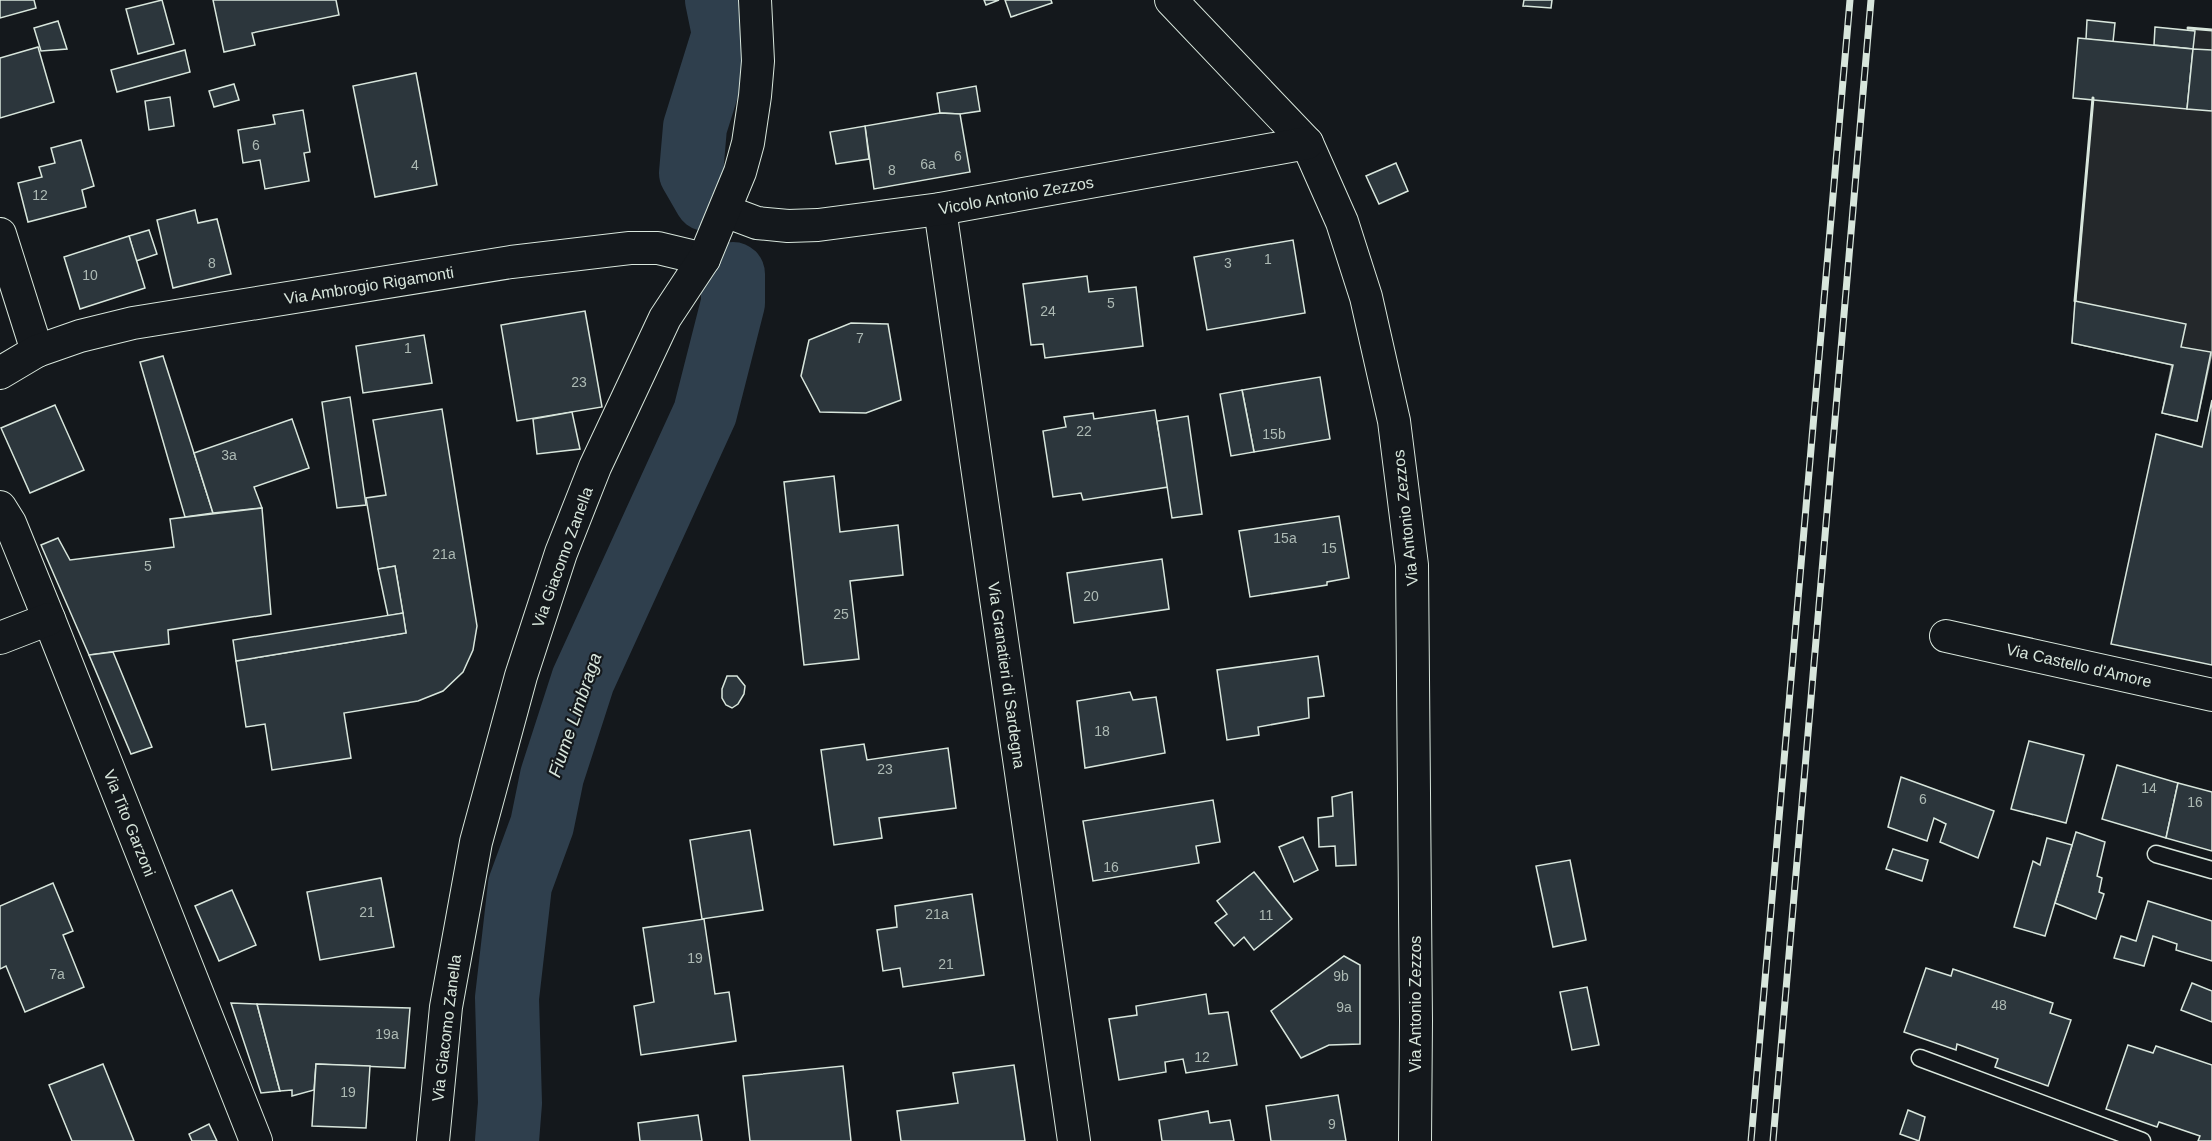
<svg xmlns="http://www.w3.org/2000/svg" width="2212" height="1141" viewBox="0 0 2212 1141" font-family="Arial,sans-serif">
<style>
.parking{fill:#24282b;stroke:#939e99;stroke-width:1.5}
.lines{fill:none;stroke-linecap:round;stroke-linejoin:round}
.river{stroke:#2f3f4d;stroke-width:64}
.building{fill:#2c363c;stroke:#d8e6dc;stroke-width:1.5}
.service-casing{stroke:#d8e6dc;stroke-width:19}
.minor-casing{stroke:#d8e6dc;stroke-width:34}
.service{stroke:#14181c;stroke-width:16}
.minor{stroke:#14181c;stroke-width:32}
.rail-casing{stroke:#d8e6dc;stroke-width:7}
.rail{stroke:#14181c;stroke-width:4.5;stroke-dasharray:14;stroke-linecap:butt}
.wall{stroke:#d8e6dc;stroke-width:3}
.labels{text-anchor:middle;stroke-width:4.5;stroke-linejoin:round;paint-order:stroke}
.number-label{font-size:14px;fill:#adbab4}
.street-label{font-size:16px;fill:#d8e6dc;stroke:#14181c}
.water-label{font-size:18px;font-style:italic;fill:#d8e6dc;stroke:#14181c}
</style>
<rect width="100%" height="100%" fill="#14181c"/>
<path class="parking" d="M2188 28 2212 30V352L2197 421 2162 413 2172 365 2072 343 2095 73 2182 79Z"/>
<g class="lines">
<g class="river">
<path d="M706 199 691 173 695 127 724 34 717 0"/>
<path d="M507 1141 510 1103 507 998 520 885 542 825 552 776 583 680 705 413 733 303V274"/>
</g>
</g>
<g class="building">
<path d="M0 0H34L36 8 0 18Z"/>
<path d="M162 0 174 44 138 54 126 9Z"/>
<path d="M213 0H336L339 15 252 33 255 45 224 52Z"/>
<path d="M984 0H999L986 5Z"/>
<path d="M1005 0H1051L1052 3 1011 17Z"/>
<path d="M1524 0H1552L1551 8 1523 6Z"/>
<path d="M2087 20 2115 23 2113 42 2086 39Z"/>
<path d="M58 21 67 49 41 51 34 28Z"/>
<path d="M2155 27 2195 31 2193 49 2154 45Z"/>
<path d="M2078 38 2193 49 2187 109 2073 98Z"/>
<path d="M38 47 54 102 0 118V58Z"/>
<path d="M2193 49 2212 50V111L2187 109Z"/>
<path d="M185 50 190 72 117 92 111 70Z"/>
<path d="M416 73 437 185 375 197 353 86Z"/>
<path d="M234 84 239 100 214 107 209 91Z"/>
<path d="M976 86 980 111 960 114 940 113 937 93Z"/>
<path d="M170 97 174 126 149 130 145 101Z"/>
<path d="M303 110 310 152 304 153 309 181 265 189 260 160 243 163 238 130 275 124 273 115Z"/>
<path d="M940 113 960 114 970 172 874 189 865 126Z"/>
<path d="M865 126 869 159 836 164 830 132Z"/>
<path d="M81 140 94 186 82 190 86 207 28 222 18 183 42 177 39 167 55 163 51 148Z"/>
<path d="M1396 163 1408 191 1379 204 1366 176Z"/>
<path d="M195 210 198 223 217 219 231 274 173 288 157 220Z"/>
<path d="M149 230 157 254 136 261 129 236Z"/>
<path d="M129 236 145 288 80 309 64 257Z"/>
<path d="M1293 240 1305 313 1207 330 1194 257Z"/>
<path d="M1087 276 1089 292 1136 287 1143 346 1045 358 1043 344 1031 345 1023 284Z"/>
<path d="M2075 301 2186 324 2181 347 2211 352 2197 421 2162 413 2173 365 2072 343Z"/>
<path d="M585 311 602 407 517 421 501 325Z"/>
<path d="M851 323 888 324 901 400 866 413 820 412 801 376 809 340Z"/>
<path d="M424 335 432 383 363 393 356 346Z"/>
<path d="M163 356 194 453 213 513 185 517 140 362Z"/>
<path d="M1320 377 1330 439 1254 452 1242 390Z"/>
<path d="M1242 390 1254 452 1231 456 1220 394Z"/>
<path d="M350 397 366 505 337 508 322 402Z"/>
<path d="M2212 400V665L2111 644 2156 434 2202 447Z"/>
<path d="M55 405 84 470 30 493 1 428Z"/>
<path d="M442 409 477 626 473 650 463 672 443 691 418 701 344 713 351 758 272 770 265 724 246 727 236 661 406 633 395 566 378 569 366 498 386 495 373 420Z"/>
<path d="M1155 410 1168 487 1083 500 1081 493 1053 497 1043 431 1066 427 1064 417 1093 413 1094 419Z"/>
<path d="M572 412 580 449 537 454 533 419Z"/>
<path d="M1188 416 1202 514 1172 518 1157 421Z"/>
<path d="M292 419 309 468 254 487 262 508 213 513 194 453Z"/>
<path d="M834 476 840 532 898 525 903 575 850 581 859 659 804 665 784 482Z"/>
<path d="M262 508 271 614 168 630 169 644 89 655 41 545 58 538 70 560 174 547 170 519Z"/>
<path d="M1339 516 1349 578 1327 582V585L1250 597 1239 531Z"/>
<path d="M1162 559 1169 609 1074 623 1067 573Z"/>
<path d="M395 566 403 613 388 616 378 569Z"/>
<path d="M403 613 406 633 236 661 233 640Z"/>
<path d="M113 652 152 747 131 754 89 655Z"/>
<path d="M1318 656 1324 696 1308 698 1309 718 1258 727 1259 735 1227 740 1217 670Z"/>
<path d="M727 676H737L745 686 744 694 738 704 732 708 726 705 722 698V689Z"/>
<path d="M1130 692 1133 700 1156 697 1165 753 1085 768 1077 701Z"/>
<path d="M2029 741 2084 755 2066 823 2011 809Z"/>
<path d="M864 744 867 760 948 748 956 808 879 818 882 838 834 845 821 750Z"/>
<path d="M2117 765 2178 783 2166 838 2102 819Z"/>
<path d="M1901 777 1994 811 1978 858 1940 842 1946 824 1934 818 1927 841 1888 827Z"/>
<path d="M2178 783 2212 792V851L2166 838Z"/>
<path d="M1352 792 1356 865 1336 866 1335 846 1319 847 1318 818 1333 816 1332 797Z"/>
<path d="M1213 800 1220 842 1196 846 1199 863 1093 881 1083 821Z"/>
<path d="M750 830 763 910 702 919 690 840Z"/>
<path d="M2076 832 2105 842 2097 876 2102 878 2099 892 2104 894 2096 919 2055 903Z"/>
<path d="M1303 837 1318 870 1294 882 1279 847Z"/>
<path d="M2047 838 2072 845 2045 936 2014 927 2033 861 2040 865Z"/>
<path d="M1893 849 1928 860 1922 881 1886 869Z"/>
<path d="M1570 860 1586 940 1553 947 1536 866Z"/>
<path d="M1254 872 1292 919 1254 950 1244 937 1234 946 1215 923 1227 914 1217 901Z"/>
<path d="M381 878 394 947 320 960 307 892Z"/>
<path d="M53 883 73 931 63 935 84 987 25 1012 6 966 0 969V906Z"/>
<path d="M232 890 256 945 219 961 195 906Z"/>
<path d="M972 894 984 975 903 987 900 968 883 971 877 930 897 927 895 906Z"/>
<path d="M2148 901 2212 921V961L2176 950 2177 944 2153 936 2144 966 2114 958 2121 936 2136 941Z"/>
<path d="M704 919 715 994 729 992 736 1041 641 1055 634 1006 654 1002 643 928Z"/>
<path d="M1344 956 1360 965V1044L1329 1045 1301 1058 1271 1011Z"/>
<path d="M1926 968 1951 976 1953 969 2053 1003 2050 1013 2071 1020 2048 1086 1995 1067 1998 1059 1957 1044 1956 1050 1904 1032Z"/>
<path d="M2192 983 2212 991V1022L2181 1010Z"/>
<path d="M1587 987 1599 1045 1572 1050 1560 992Z"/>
<path d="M1206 994 1209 1014 1228 1012 1237 1065 1186 1073 1183 1059 1165 1062 1166 1072 1119 1080 1109 1019 1137 1015 1136 1006Z"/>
<path d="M231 1003 257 1004 280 1091 261 1093Z"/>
<path d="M257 1004 410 1008 405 1068 316 1064 314 1090 292 1096V1090L280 1091Z"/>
<path d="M2128 1045 2153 1053 2156 1046 2212 1065V1141H2198L2200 1136 2159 1122 2157 1127 2106 1109Z"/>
<path d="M103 1064 134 1141H72L49 1085Z"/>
<path d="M316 1064 370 1066 366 1128 312 1126Z"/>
<path d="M1014 1065 1025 1141H901L897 1111 958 1103 953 1073Z"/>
<path d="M843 1066 851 1141H750L743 1076Z"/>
<path d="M1338 1095 1346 1141H1271L1266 1106Z"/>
<path d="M1908 1110 1925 1117 1919 1141 1900 1134Z"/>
<path d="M1208 1111 1210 1123 1230 1120 1234 1141H1162L1159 1120Z"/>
<path d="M698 1115 702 1141H640L638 1123Z"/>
<path d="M209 1124 217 1141H192L189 1134Z"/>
</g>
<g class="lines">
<g class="service-casing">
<g id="service">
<path d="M2156 854 2212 870"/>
<path d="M1920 1058 2142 1141"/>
</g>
</g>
<g class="minor-casing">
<g id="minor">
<path d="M1171 0 1307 143 1342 222 1366 297 1394 421 1412 565 1416 1021 1415 1141"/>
<path d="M940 209 1074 1141"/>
<path d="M725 211 757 223 788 226 818 225 940 209 1307 143"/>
<path d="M0 234 37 351"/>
<path d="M0 373 37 351 80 336 133 323 511 262 630 248H658L704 259"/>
<path d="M0 507 10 523 49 619 256 1141"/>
<path d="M1946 636 2212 695"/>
<path d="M0 638 49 619"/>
<path d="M433 1141 446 1007 476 842 521 676 561 553 595 467 665 318 704 259 740 172 748 143 755 96 758 61 755 0"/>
</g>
</g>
<use href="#service" class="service"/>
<use href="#minor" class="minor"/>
<g class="rail-casing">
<g id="rail">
<path d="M1751 1141 1850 0"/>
<path d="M1773 1141 1871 0"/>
</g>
</g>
<use href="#rail" class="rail"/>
<g class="wall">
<path d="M2188 28 2212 30"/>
<path d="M2075 301 2093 98"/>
</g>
</g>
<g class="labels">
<g class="number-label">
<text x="256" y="150">6</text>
<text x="958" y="161">6</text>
<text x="928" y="169">6a</text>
<text x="415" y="170">4</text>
<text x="892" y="175">8</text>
<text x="40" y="200">12</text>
<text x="1268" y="264">1</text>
<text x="212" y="268">8</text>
<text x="1228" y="268">3</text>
<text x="90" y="280">10</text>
<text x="1111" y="308">5</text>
<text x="1048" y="316">24</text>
<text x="860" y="343">7</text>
<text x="408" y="353">1</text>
<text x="579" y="387">23</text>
<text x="1084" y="436">22</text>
<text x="1274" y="439">15b</text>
<text x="229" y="460">3a</text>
<text x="1285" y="543">15a</text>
<text x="1329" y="553">15</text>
<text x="444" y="559">21a</text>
<text x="148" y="571">5</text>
<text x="1091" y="601">20</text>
<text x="841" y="619">25</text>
<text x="1102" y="736">18</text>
<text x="885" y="774">23</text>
<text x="2149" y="793">14</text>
<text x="1923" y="804">6</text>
<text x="2195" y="807">16</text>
<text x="1111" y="872">16</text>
<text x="367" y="917">21</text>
<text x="937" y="919">21a</text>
<text x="1266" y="920">11</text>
<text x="695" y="963">19</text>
<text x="946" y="969">21</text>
<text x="57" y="979">7a</text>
<text x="1341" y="981">9b</text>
<text x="1999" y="1010">48</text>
<text x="1344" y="1012">9a</text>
<text x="387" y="1039">19a</text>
<text x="1202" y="1062">12</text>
<text x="348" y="1097">19</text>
<text x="1332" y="1129">9</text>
</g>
<g class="street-label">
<text transform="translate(1016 195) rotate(-10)" y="6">Vicolo Antonio Zezzos</text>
<text transform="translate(369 285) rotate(-9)" y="6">Via Ambrogio Rigamonti</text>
<text transform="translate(1405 518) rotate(-96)" y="6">Via Antonio Zezzos</text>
<text transform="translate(562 557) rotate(-70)" y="6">Via Giacomo Zanella</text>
<text transform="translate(2079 665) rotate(13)" y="6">Via Castello d'Amore</text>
<text transform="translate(1007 675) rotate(82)" y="6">Via Granatieri di Sardegna</text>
<text transform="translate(130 823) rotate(68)" y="6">Via Tito Garzoni</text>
<text transform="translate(1415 1004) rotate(-90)" y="6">Via Antonio Zezzos</text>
<text transform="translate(446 1028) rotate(-83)" y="6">Via Giacomo Zanella</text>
</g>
<g class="water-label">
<text transform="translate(575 715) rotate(-71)" y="6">Fiume Limbraga</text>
</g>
</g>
</svg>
